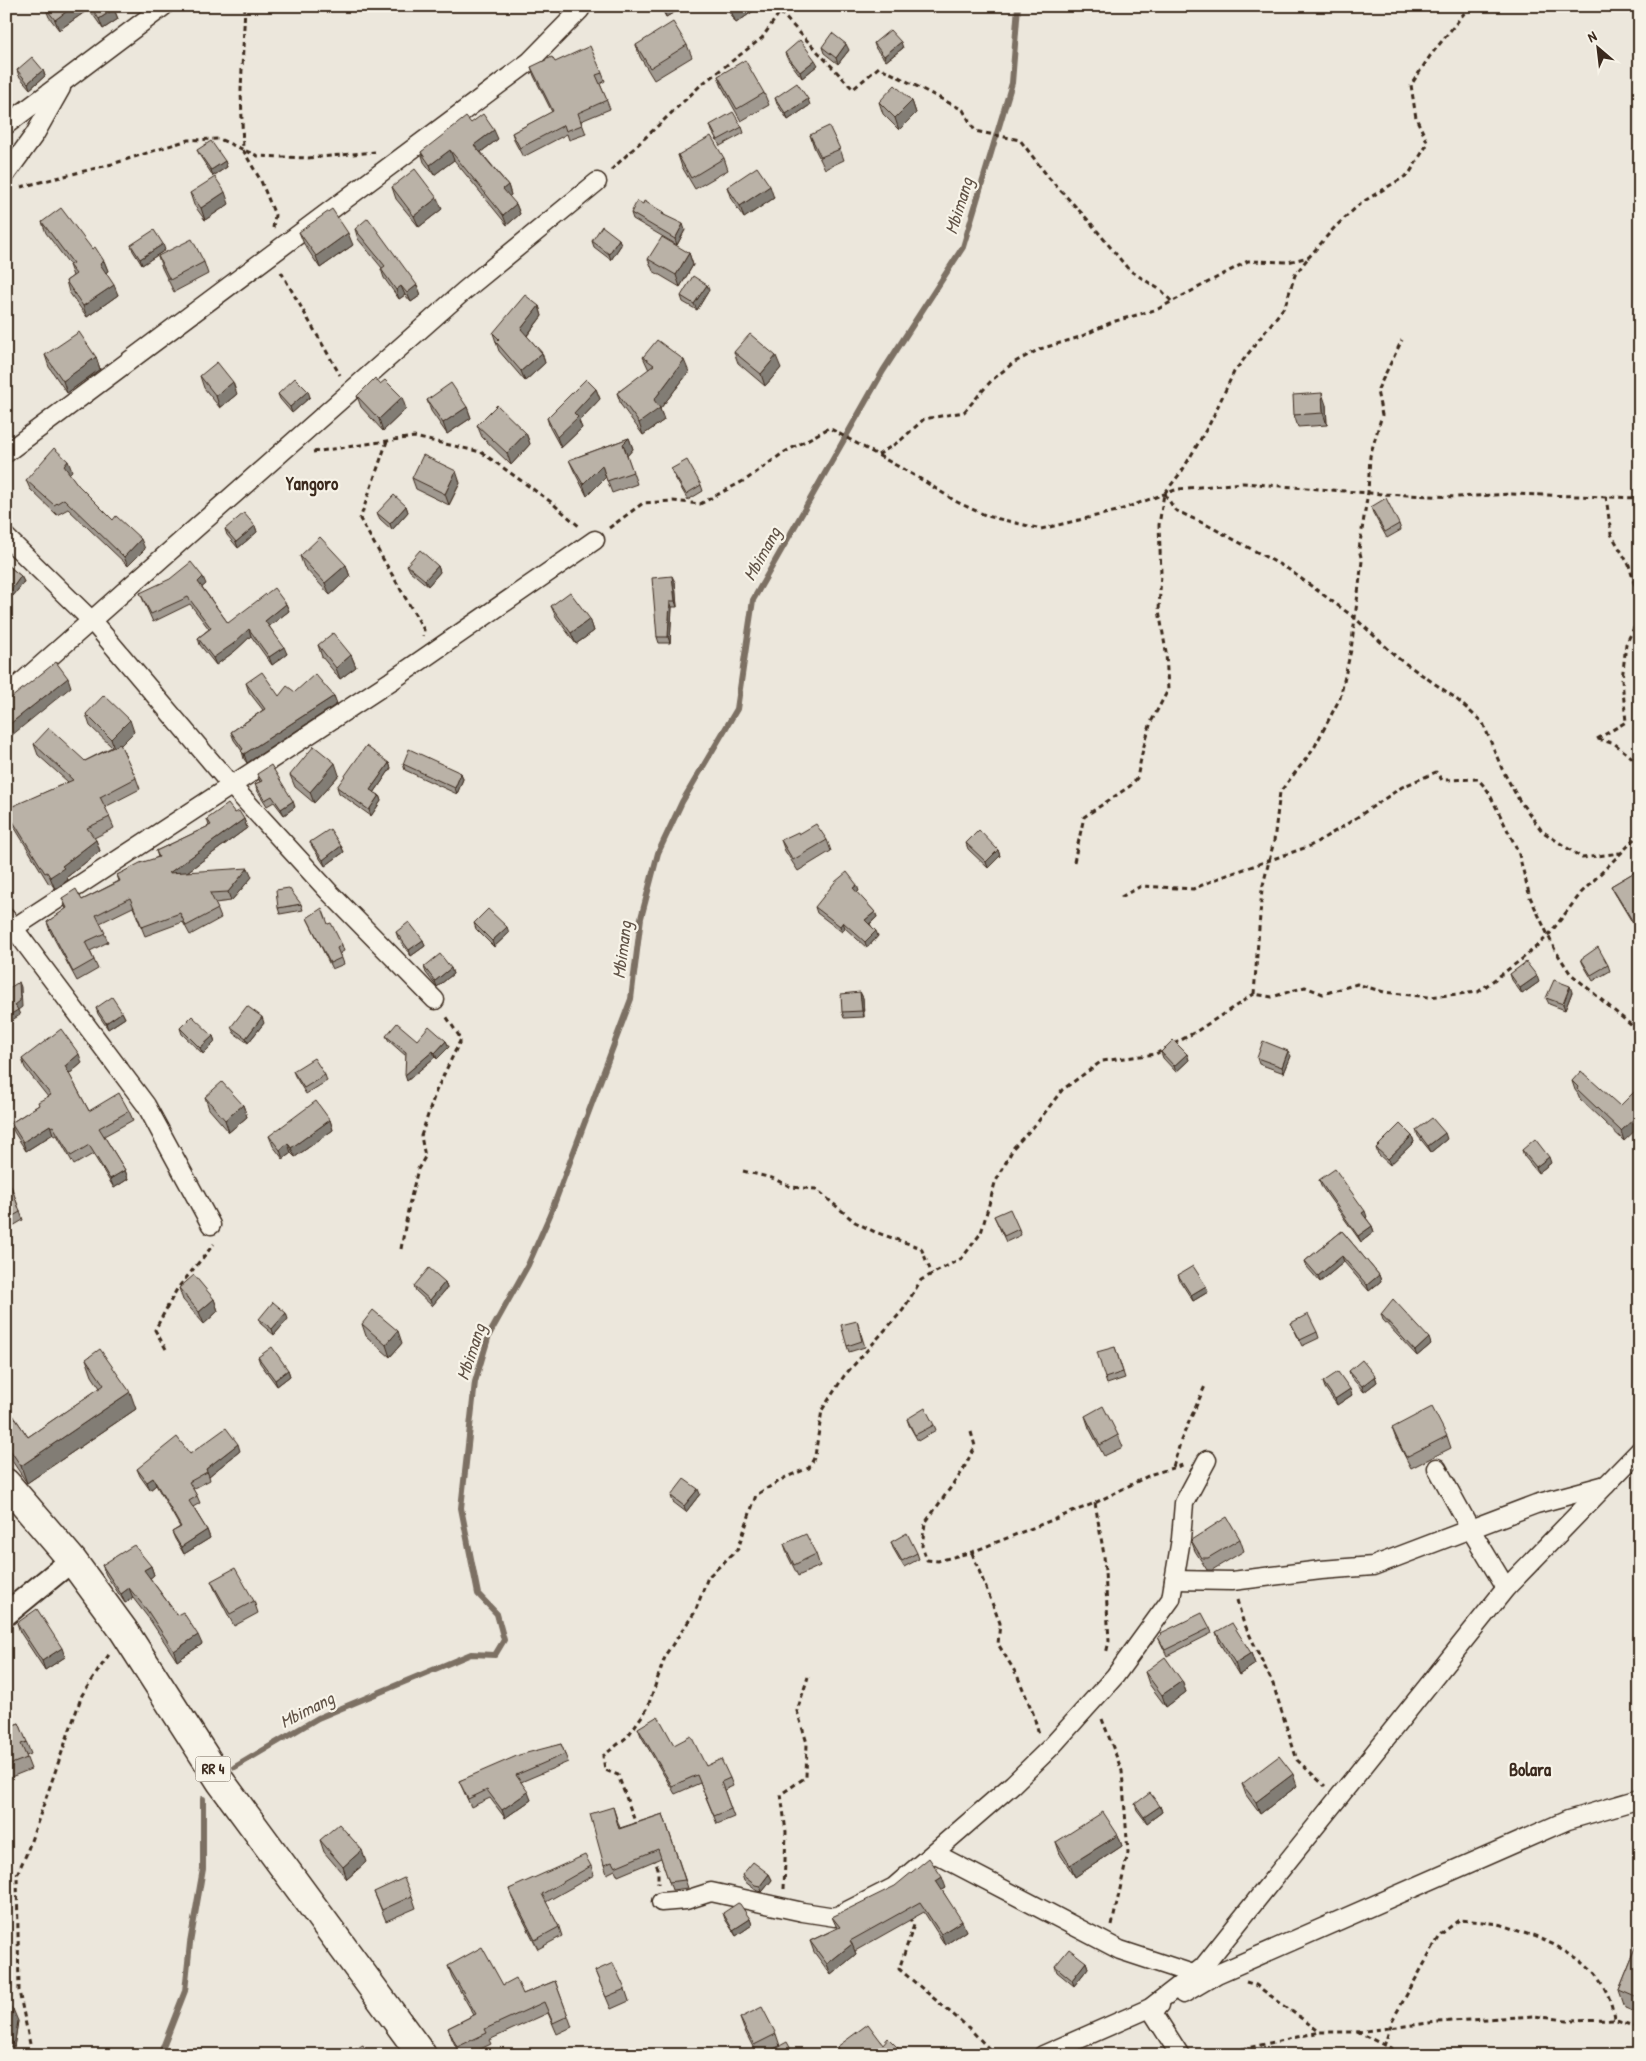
<svg xmlns="http://www.w3.org/2000/svg" width="1646" height="2061" viewBox="0 0 1646 2061" font-family="'Patrick Hand',sans-serif">
<style>
.lines{fill:none;stroke-linecap:round;stroke-linejoin:round}
.stream{stroke:#7c7064;stroke-width:6}
.minor-casing{stroke:#3b2a1e;stroke-width:21}
.tertiary-casing{stroke:#3b2a1e;stroke-width:26}
.primary-casing{stroke:#3b2a1e;stroke-width:31}
.path{stroke:#3b2a1e;stroke-width:3;stroke-dasharray:5 4;stroke-linecap:butt}
.minor{stroke:#f7f3e8;stroke-width:18}
.tertiary{stroke:#f7f3e8;stroke-width:22}
.primary{stroke:#f7f3e8;stroke-width:28}
.wall{fill:#a09990;stroke:#3b2a1e}
.shaded-wall{fill:#827d75;stroke:#3b2a1e}
.building{fill:#bab2a7;stroke:#3b2a1e}
.labels{text-anchor:middle;stroke-width:4.5;stroke-linejoin:round;paint-order:stroke}
.shield{fill:#f7f3e8;stroke:#73665b;stroke-width:1}
.shield-label{font-size:15px;font-weight:bold;fill:#3b2a1e}
.water-label{font-size:18px;font-style:italic;fill:#615347;stroke:#f7f3e8}
.neighbourhood-label{font-size:18px;font-weight:bold;fill:#3b2a1e;stroke:#f7f3e8}
</style>
<rect width="100%" height="100%" fill="#ece7dc"/>
<filter id="ink" filterUnits="userSpaceOnUse"><feTurbulence type="fractalNoise" baseFrequency=".02" numOctaves="2"/><feDisplacementMap in="SourceGraphic" scale="10" xChannelSelector="R" yChannelSelector="G"/><feConvolveMatrix kernelMatrix="1 2 1 2 8 2 1 2 1" color-interpolation-filters="sRGB"/></filter>
<g filter="url(#ink)">
<g class="lines">
<g class="stream">
<path d="M235 1767 318 1718 471 1654 495 1655 504 1640 497 1614 478 1594 461 1508 475 1382 489 1335 528 1265 550 1215 631 999 641 918 658 853 682 802 737 709 753 600 883 371 963 247 1012 83 1018 6"/>
<path d="M160 2055 185 1991 190 1943 203 1869V1799"/>
</g>
<g class="minor-casing">
<g id="minor">
<path d="M6 125 164 6"/>
<path d="M6 174 35 134 61 88"/>
<path d="M6 453 529 62 580 10 581 6"/>
<path d="M6 537 92 621 231 785 330 893 435 1000"/>
<path d="M6 696 464 291 597 182"/>
<path d="M6 918 146 1105 211 1225"/>
<path d="M6 933 391 681 595 540"/>
<path d="M1437 1468 1471 1530 1506 1588"/>
<path d="M1174 1580 1232 1581 1321 1570 1373 1566 1536 1504 1606 1485"/>
<path d="M934 1853 1120 1950 1193 1974"/>
<path d="M661 1902 686 1900 711 1892 803 1912 835 1917 894 1887 1013 1784 1051 1747 1115 1676 1171 1599 1181 1539 1184 1503 1207 1460"/>
<path d="M1183 1994 1217 1974 1568 1820 1640 1799"/>
<path d="M1160 2005 1150 2008 1180 2055"/>
<path d="M1043 2055 1150 2008 1203 1967 1506 1588 1640 1450"/>
</g>
</g>
<g class="tertiary-casing">
<path id="tertiary" d="M6 1614 72 1560"/>
</g>
<g class="primary-casing">
<path id="primary" d="M6 1483 72 1560 124 1631 221 1782 422 2055"/>
</g>
<g class="path">
<path d="M245 6 241 90 243 150 261 181 275 215 273 228"/>
<path d="M780 12 853 89 879 67 963 110 975 131 1020 140 1049 178 1089 221 1129 270 1162 291 1172 302"/>
<path d="M611 170 702 84 762 38 784 6"/>
<path d="M21 187 112 164 188 140 219 139 258 156 308 158 375 152"/>
<path d="M281 272 340 375"/>
<path d="M387 441 360 519 424 630 423 636"/>
<path d="M313 452 414 437 481 452 551 502 581 528"/>
<path d="M878 455 901 440 924 419 964 412 992 380 1013 363 1040 349 1080 337 1112 322 1158 309 1248 261 1288 262 1309 257 1335 227 1361 203 1409 174 1428 143 1416 118 1411 85 1430 56 1470 6"/>
<path d="M1165 494 1175 510 1209 526 1288 569 1355 618 1399 659 1454 697 1483 723 1502 769 1519 800 1542 831 1582 858 1620 853"/>
<path d="M1606 496 1611 534 1629 565 1640 603"/>
<path d="M609 528 643 503 673 501 700 504 747 479 783 453 829 428 919 478 957 502 987 516 1041 529 1117 511 1178 489 1243 483 1382 494 1457 497 1512 494 1640 498"/>
<path d="M1633 580 1640 583"/>
<path d="M1597 739 1626 722 1622 680 1626 644 1640 616"/>
<path d="M1598 739 1615 744 1640 764"/>
<path d="M1074 862 1084 817 1130 786 1137 778 1143 749 1151 722 1168 690 1166 652 1159 610 1161 573 1159 525 1164 494 1182 471 1210 423 1234 372 1285 306 1295 275 1308 258"/>
<path d="M1121 897 1141 886 1193 889 1219 878 1310 846 1344 826 1402 787 1436 772 1442 780 1478 779 1488 791 1518 851 1530 897 1555 950 1570 973 1631 1025 1640 1038"/>
<path d="M1254 994 1262 889 1274 841 1280 792 1313 750 1340 698 1351 650 1362 561 1359 549 1368 492 1370 456 1382 415 1377 391 1402 340"/>
<path d="M1174 1044 1197 1031 1254 994 1272 997 1305 987 1323 994 1357 984 1384 992 1429 997 1478 992 1522 959 1548 936 1581 893 1640 834"/>
<path d="M743 1171 772 1178 791 1187 816 1189 855 1222 875 1232 921 1248 932 1274"/>
<path d="M401 1249 409 1205 418 1169 425 1157 421 1136 436 1091 461 1039 446 1016"/>
<path d="M166 1349 155 1330 177 1289 214 1244"/>
<path d="M971 1432 975 1446 962 1472 925 1523 922 1546 927 1560 938 1561 972 1552 1095 1503 1152 1474 1183 1465"/>
<path d="M1173 1467 1181 1440 1205 1386"/>
<path d="M1095 1503 1104 1555 1109 1641 1106 1654"/>
<path d="M972 1553 1000 1623 998 1644 1017 1675 1033 1713 1039 1734"/>
<path d="M1237 1600 1243 1621 1273 1684 1297 1760 1325 1786"/>
<path d="M1102 1719 1122 1771 1128 1853 1112 1925"/>
<path d="M637 1827 618 1775 605 1770 603 1756 627 1737 647 1709 666 1654 695 1612 708 1577 738 1549 756 1495 786 1477 809 1468 815 1456 822 1410 844 1376 903 1310 921 1280 962 1258 981 1233 995 1183 1014 1147 1037 1123 1062 1090 1102 1061 1156 1054 1166 1048"/>
<path d="M652 1857 658 1868V1884"/>
<path d="M784 1889 786 1832 781 1794 806 1777 807 1743 797 1711 808 1677"/>
<path d="M909 1918 914 1925 899 1969 969 2028 995 2055"/>
<path d="M1246 1982 1256 1985 1320 2032H1357L1405 2055"/>
<path d="M1357 2032 1437 2022 1534 2016 1566 2020 1614 2019 1640 2028"/>
<path d="M30 2044 19 1991 17 1874 26 1855 82 1695 110 1653"/>
<path d="M1198 2051 1215 2055 1320 2032"/>
<path d="M1381 2055 1393 2019 1441 1934 1459 1920C1472 1921 1485 1922 1497 1924 1507 1926 1517 1931 1527 1934 1568 1948 1609 1971 1614 2019"/>
</g>
<use href="#minor" class="minor"/>
<use href="#tertiary" class="tertiary"/>
<use href="#primary" class="primary"/>
</g>
<g class="wall">
<path d="M47 6H112L114 9 118 19 103 29 89 9 59 30 49 17 45 7Z"/>
<path d="M660 6H679L680 9 666 17Z"/>
<path d="M725 6H753L755 10 736 23Z"/>
<path d="M874 43 903 48 886 61 876 49Z"/>
<path d="M636 45H687L692 57 654 80 640 57Z"/>
<path d="M822 47 849 50 838 64 824 53Z"/>
<path d="M785 53 818 65 802 78 787 58Z"/>
<path d="M531 67 602 73 605 81 600 84 610 109 581 121 586 134 569 140 567 134 523 157 515 142 512 133 552 112 534 76Z"/>
<path d="M17 70H43L45 76 30 89 19 76Z"/>
<path d="M718 76 764 93 769 105 741 121 722 87Z"/>
<path d="M775 98 810 105 788 120 777 104Z"/>
<path d="M912 101 916 113 899 130 883 114 879 102Z"/>
<path d="M471 123 498 139 481 152 508 185 511 195 509 197 516 204 520 214 507 225 454 160 434 175 424 162 421 152Z"/>
<path d="M710 125 742 127 744 133 720 146 712 131Z"/>
<path d="M810 135 840 149 844 160 825 169 814 147Z"/>
<path d="M197 150 225 161 227 167 213 176 200 156Z"/>
<path d="M678 155 724 158 728 170 695 189 682 167Z"/>
<path d="M392 187 442 209 419 227 396 199Z"/>
<path d="M727 187 774 198 744 218 731 199Z"/>
<path d="M190 193 229 204 205 220 194 205Z"/>
<path d="M643 204 663 212 664 215 685 230 677 245 633 219 631 213Z"/>
<path d="M42 222 92 249 104 261 108 271 106 273 118 295 87 317 69 292 66 281 73 276 69 265H70L46 233Z"/>
<path d="M355 229 417 285 421 295 411 302 405 295 399 299 384 278 381 269 382 268 358 239Z"/>
<path d="M299 232 353 245 320 268 304 244Z"/>
<path d="M619 239 621 245 611 260 594 247 592 241Z"/>
<path d="M131 245 165 250 142 265 133 251Z"/>
<path d="M689 253 693 265 680 287 653 271 648 259Z"/>
<path d="M158 256 204 262 208 274 174 292 162 268Z"/>
<path d="M709 290 697 310 683 302 681 296Z"/>
<path d="M539 306 542 316 527 336 542 353 545 363 525 381 499 351 493 333Z"/>
<path d="M734 352 781 368 765 386 738 363Z"/>
<path d="M45 355 96 357 100 369 67 393 49 367Z"/>
<path d="M643 357 689 372 660 409 664 420 643 435 621 405 617 393 649 370Z"/>
<path d="M200 376 237 394 220 408 204 388Z"/>
<path d="M596 389 600 399 579 421 582 428 561 448 550 428 547 418Z"/>
<path d="M278 394 310 397 292 413 280 399Z"/>
<path d="M357 396 406 409 383 431 361 407Z"/>
<path d="M427 400 467 407 471 418 447 434 431 411Z"/>
<path d="M1326 405 1327 425 1298 427 1294 415Z"/>
<path d="M477 425 526 433 530 444 511 465 482 437Z"/>
<path d="M629 438 633 449 627 456 637 484 612 493 606 477 587 496 574 471 569 460Z"/>
<path d="M671 469 701 485 703 491 688 500 673 474Z"/>
<path d="M72 471 69 474 78 485 113 520 145 549 128 566 68 509 57 515 30 489 26 480Z"/>
<path d="M412 478 460 483 449 505 416 489Z"/>
<path d="M406 506 408 512 392 530 380 519 377 513Z"/>
<path d="M1371 507 1399 524 1401 530 1387 538 1373 513Z"/>
<path d="M255 526 257 532 238 548 227 535 225 529Z"/>
<path d="M300 556 346 565 350 577 330 595 304 567Z"/>
<path d="M6 564 21 576 24 582 13 596 6 591Z"/>
<path d="M407 565 438 566 440 572 428 586 410 571Z"/>
<path d="M675 582 677 607H672L670 643H659L657 637Z"/>
<path d="M206 584 202 587 228 623 286 604 289 611 269 626 287 654 272 665 251 636 235 651 216 665 200 645 198 638 209 629 190 604 153 622 140 593Z"/>
<path d="M551 606 590 619 594 631 576 644 556 617Z"/>
<path d="M318 645 351 655 356 667 340 679 322 657Z"/>
<path d="M246 683 279 696 295 692 334 696 337 704 247 763 244 759 242 751 234 740 231 732 263 710 249 692Z"/>
<path d="M86 714 134 732 120 745 136 778 140 789 105 807 114 828 94 838 96 840 100 851 67 877 68 880 55 889 51 883 49 884 10 820 6 810 68 782 38 755 34 744 85 761 112 747 90 726Z"/>
<path d="M389 763 391 768 374 793 379 795 381 801 371 816 339 793 337 787Z"/>
<path d="M403 764 461 773 463 779 457 794 405 770Z"/>
<path d="M257 774 295 807 284 815 274 802 267 806 257 790 255 784 260 782Z"/>
<path d="M290 775H339L314 803 295 787Z"/>
<path d="M235 813 244 819 247 828 187 872 252 877 231 901 215 903 221 918 190 935 183 922 145 936 133 907 100 923 108 942 90 951 98 969 77 981 50 931 47 922 66 909 62 898 82 900 119 881 117 875 158 857 156 851 209 826 207 819Z"/>
<path d="M799 834 827 840 831 851 798 871 785 851 781 840Z"/>
<path d="M310 842 341 846 344 852 325 866 313 848Z"/>
<path d="M966 843 998 850 1000 856 988 868 968 849Z"/>
<path d="M1640 869V935L1614 892 1611 886Z"/>
<path d="M859 891 857 893 875 912 877 917 870 924 878 936 867 948 845 928 842 932 817 913 815 907Z"/>
<path d="M301 904 303 910 280 914 278 908Z"/>
<path d="M307 918 328 924 342 945 344 951 340 953 344 964 332 969Z"/>
<path d="M474 923 509 933 494 947 476 929Z"/>
<path d="M396 932 423 940 425 946 411 956 398 938Z"/>
<path d="M1581 959 1608 965 1610 971 1593 981 1583 964Z"/>
<path d="M424 967 451 968 453 974 437 987 426 973Z"/>
<path d="M1510 974 1539 982 1522 994 1512 980Z"/>
<path d="M860 992 863 998 864 1017 844 1018 842 1012Z"/>
<path d="M1572 992 1565 1010 1549 1004 1546 998Z"/>
<path d="M96 1008 122 1012 125 1018 108 1029 98 1014Z"/>
<path d="M264 1023 248 1043 234 1033 231 1027Z"/>
<path d="M180 1028 213 1036 215 1042 203 1054 182 1034Z"/>
<path d="M386 1036 417 1040 446 1041 449 1047 437 1059 435 1057 407 1081 406 1056 389 1041Z"/>
<path d="M1161 1052 1187 1054 1189 1060 1176 1072 1163 1058Z"/>
<path d="M1291 1056 1284 1073 1259 1064 1257 1058Z"/>
<path d="M22 1059 82 1063 69 1074 89 1111H129L133 1120 104 1136 125 1170 128 1179 114 1188 93 1154 74 1165 57 1135 54 1136 53 1134 26 1151 14 1132 11 1123 39 1105 48 1097 25 1068Z"/>
<path d="M293 1071 325 1075 327 1081 306 1094 295 1076Z"/>
<path d="M1572 1081 1620 1106 1624 1141 1580 1099 1578 1094 1575 1090Z"/>
<path d="M205 1097 243 1105 247 1117 229 1132 209 1109Z"/>
<path d="M330 1120 333 1130 295 1157 291 1153 283 1159 273 1146 269 1136Z"/>
<path d="M1416 1130 1447 1139 1431 1152 1418 1136Z"/>
<path d="M1412 1136 1414 1142 1390 1165 1378 1154 1376 1148Z"/>
<path d="M1522 1150 1551 1163 1538 1173 1524 1156Z"/>
<path d="M1319 1180 1367 1217 1366 1218 1372 1226 1374 1232 1361 1242 1321 1186Z"/>
<path d="M10 1183 23 1220 6 1230V1184Z"/>
<path d="M994 1216 1019 1229 1021 1235 1006 1242Z"/>
<path d="M1342 1231 1379 1275 1381 1281 1369 1291 1344 1262 1320 1282 1307 1267 1305 1261Z"/>
<path d="M1178 1275 1208 1292 1193 1301 1180 1281Z"/>
<path d="M445 1282 447 1288 432 1306 416 1291 414 1286Z"/>
<path d="M179 1288 214 1299 218 1311 204 1324 183 1300Z"/>
<path d="M1381 1314 1431 1344 1417 1356 1383 1320Z"/>
<path d="M259 1319H288L274 1335 261 1324Z"/>
<path d="M857 1321 865 1347 849 1352 847 1346Z"/>
<path d="M1291 1323 1317 1332 1319 1338 1302 1346Z"/>
<path d="M362 1324 402 1343 390 1357 366 1336Z"/>
<path d="M1115 1347 1125 1378 1107 1384 1105 1378Z"/>
<path d="M258 1357 288 1370 290 1376 277 1386 260 1363Z"/>
<path d="M86 1359 136 1409 27 1483 6 1452V1405L28 1437 100 1388 92 1376Z"/>
<path d="M1349 1371 1375 1376 1377 1382 1364 1392 1351 1377Z"/>
<path d="M1323 1382 1352 1395 1337 1405 1325 1388Z"/>
<path d="M1085 1416 1118 1435 1123 1447 1104 1456 1089 1428Z"/>
<path d="M907 1419 934 1425 936 1430 918 1441 909 1425Z"/>
<path d="M1392 1428 1447 1436 1451 1448 1411 1468 1396 1439Z"/>
<path d="M240 1451 209 1476 210 1480 193 1489 197 1496 200 1503 193 1507 207 1530 210 1538 184 1554 175 1539 172 1532 180 1527 156 1485 150 1490 140 1476 137 1469 190 1454Z"/>
<path d="M700 1494 686 1512 673 1502 671 1496Z"/>
<path d="M1240 1539 1244 1551 1212 1570H1207L1195 1551 1191 1540Z"/>
<path d="M891 1542 917 1553 919 1559 904 1567 893 1548Z"/>
<path d="M784 1544 816 1554 820 1566 798 1576 788 1556Z"/>
<path d="M102 1565 151 1566 154 1575 150 1578 177 1615 202 1644 177 1661 150 1620 133 1598 125 1603 106 1575Z"/>
<path d="M211 1581 254 1601 258 1613 234 1626 216 1592Z"/>
<path d="M17 1623 65 1657 45 1670 20 1632Z"/>
<path d="M1210 1628 1212 1633 1167 1656 1158 1637Z"/>
<path d="M1216 1632 1251 1653 1255 1664 1239 1675 1220 1644Z"/>
<path d="M1145 1672 1182 1681 1186 1692 1166 1707 1149 1684Z"/>
<path d="M19 1723 31 1754 26 1756 31 1769 6 1779V1728Z"/>
<path d="M638 1728 674 1745 706 1766 730 1778 733 1786 724 1790 734 1817 717 1824 700 1783 675 1794 641 1736Z"/>
<path d="M561 1744 568 1762 521 1782 531 1800 505 1818 490 1798 471 1807 459 1781Z"/>
<path d="M1242 1784 1297 1786 1260 1814 1246 1795Z"/>
<path d="M1135 1804 1160 1806 1162 1812 1147 1823 1137 1810Z"/>
<path d="M613 1807 620 1828 663 1814 688 1888 672 1890 661 1858 618 1876 615 1870 607 1874 604 1865Z"/>
<path d="M1118 1835 1122 1846 1075 1877 1060 1854 1056 1842Z"/>
<path d="M320 1840 366 1862 347 1879 324 1852Z"/>
<path d="M591 1866 594 1875 546 1902 559 1927 562 1936 538 1949 512 1898 509 1889Z"/>
<path d="M769 1874 772 1880 762 1892 757 1891 744 1881 742 1875Z"/>
<path d="M946 1888 942 1890 966 1931 945 1945 924 1912 855 1951 856 1954 831 1975 814 1952 810 1941 837 1928 832 1917Z"/>
<path d="M374 1892 412 1896 416 1908 386 1921Z"/>
<path d="M723 1913 750 1919 752 1925 736 1936 725 1919Z"/>
<path d="M1640 1938V2014L1625 2008 1619 1990Z"/>
<path d="M1086 1962 1088 1968 1074 1986 1057 1972 1055 1966Z"/>
<path d="M448 1966 503 1985 523 1994 555 1981 572 2027 557 2034 548 2013 489 2040 491 2044 468 2055H460L452 2039 448 2028 474 2015 452 1977Z"/>
<path d="M595 1971 625 1989 629 2001 611 2009Z"/>
<path d="M6 2008 18 2021 14 2047 6 2046Z"/>
<path d="M740 2018 776 2034 780 2046 761 2055H757L744 2029Z"/>
<path d="M883 2044 905 2055H840L837 2047Z"/>
</g>
<g class="shaded-wall">
<path d="M74 6H88L89 9 59 30 55 20Z"/>
<path d="M673 6H679L680 9 666 17 664 11Z"/>
<path d="M739 6H753L755 10 736 23 731 11Z"/>
<path d="M114 9 118 19 103 29 99 19Z"/>
<path d="M901 42 903 48 886 61 884 56Z"/>
<path d="M846 44 849 50 838 64 836 58Z"/>
<path d="M815 60 818 65 802 78 800 72Z"/>
<path d="M43 70 45 76 30 89 28 83Z"/>
<path d="M808 99 810 105 788 120 786 114Z"/>
<path d="M912 101 916 113 899 130 895 118Z"/>
<path d="M494 130 498 139 478 154 474 145Z"/>
<path d="M450 150 454 160 434 175 430 165Z"/>
<path d="M225 161 227 167 213 176 211 170Z"/>
<path d="M508 185 511 195 506 199 503 189Z"/>
<path d="M770 186 774 198 744 218 740 206Z"/>
<path d="M225 192 229 204 205 220 201 208Z"/>
<path d="M437 198 442 209 419 227 414 216Z"/>
<path d="M516 204 520 214 507 225 503 215Z"/>
<path d="M683 224 685 230 677 245 675 239Z"/>
<path d="M348 233 353 245 320 268 316 256Z"/>
<path d="M619 239 621 245 611 260 609 254Z"/>
<path d="M163 244 165 250 142 265 140 259Z"/>
<path d="M689 253 693 265 680 287 676 275Z"/>
<path d="M104 261 108 271 103 275 100 264Z"/>
<path d="M114 285 118 295 87 317 83 306Z"/>
<path d="M417 285 421 295 411 302 407 293Z"/>
<path d="M707 285 709 290 697 310 694 304Z"/>
<path d="M401 286 405 295 399 299 396 290Z"/>
<path d="M539 306 542 316 524 339 521 329Z"/>
<path d="M542 353 545 363 525 381 521 371Z"/>
<path d="M776 356 781 368 765 386 761 374Z"/>
<path d="M96 357 100 369 67 393 63 381Z"/>
<path d="M684 360 689 372 660 409 664 420 643 435 639 423 654 400Z"/>
<path d="M233 382 237 394 220 408 216 396Z"/>
<path d="M596 389 600 399 579 421 582 428 561 448 557 437 574 413Z"/>
<path d="M308 391 310 397 292 413 290 407Z"/>
<path d="M1322 393 1326 405 1327 425 1323 413Z"/>
<path d="M402 397 406 409 383 431 379 419Z"/>
<path d="M467 407 471 418 447 434 443 423Z"/>
<path d="M526 433 530 444 511 465 507 453Z"/>
<path d="M629 438 633 449 627 456 623 444Z"/>
<path d="M68 461 72 471 67 476 64 466Z"/>
<path d="M602 465 606 477 587 496 583 484Z"/>
<path d="M456 471 460 483 449 505 445 494Z"/>
<path d="M406 506 408 512 392 530 390 524Z"/>
<path d="M255 526 257 532 238 548 236 542Z"/>
<path d="M141 539 145 549 128 566 124 557Z"/>
<path d="M346 565 350 577 330 595 325 583Z"/>
<path d="M438 566 440 572 428 586 425 580Z"/>
<path d="M21 576 24 582 13 596 11 590Z"/>
<path d="M672 576 675 582 677 607 675 601Z"/>
<path d="M203 577 206 584 200 589 198 582Z"/>
<path d="M670 601 672 607 670 643 668 637Z"/>
<path d="M286 604 289 611 267 628 265 621Z"/>
<path d="M590 619 594 631 576 644 571 633Z"/>
<path d="M249 629 251 636 235 651 216 665 213 658Z"/>
<path d="M284 647 287 654 272 665 269 657Z"/>
<path d="M351 655 356 667 340 679 336 668Z"/>
<path d="M68 678 71 687 6 740V727Z"/>
<path d="M334 696 337 704 247 763 244 754Z"/>
<path d="M130 720 134 732 115 751 111 739Z"/>
<path d="M335 763 339 775 314 803 310 792Z"/>
<path d="M389 763 391 768 372 796 370 790Z"/>
<path d="M461 773 463 779 457 794 455 788Z"/>
<path d="M379 795 381 801 371 816 369 810Z"/>
<path d="M293 801 295 807 284 815 281 809Z"/>
<path d="M244 819 247 828 172 883 169 873Z"/>
<path d="M96 840 100 851 67 877 68 880 55 889 50 877 62 866Z"/>
<path d="M341 846 344 852 325 866 323 860Z"/>
<path d="M998 850 1000 856 988 868 986 862Z"/>
<path d="M248 868 252 877 231 901 228 892Z"/>
<path d="M857 885 859 891 855 894 853 888Z"/>
<path d="M875 912 877 917 867 926 865 920Z"/>
<path d="M843 922 845 928 842 932 840 926Z"/>
<path d="M507 927 509 933 494 947 492 941Z"/>
<path d="M876 931 878 936 867 948 865 942Z"/>
<path d="M423 940 425 946 411 956 409 950Z"/>
<path d="M451 968 453 974 437 987 435 981Z"/>
<path d="M1537 976 1539 982 1522 994 1520 988Z"/>
<path d="M19 982 21 987 22 1007 18 1010 20 1015 6 1024V1017L15 1005Z"/>
<path d="M1570 986 1572 992 1565 1010 1563 1004Z"/>
<path d="M860 992 863 998 864 1017 862 1011Z"/>
<path d="M122 1012 125 1018 108 1029 106 1023Z"/>
<path d="M262 1017 264 1023 248 1043 246 1038Z"/>
<path d="M213 1036 215 1042 203 1054 200 1048Z"/>
<path d="M446 1041 449 1047 437 1059 435 1053Z"/>
<path d="M433 1051 435 1057 407 1081 405 1075Z"/>
<path d="M1288 1051 1291 1056 1284 1073 1282 1067Z"/>
<path d="M79 1054 82 1063 68 1075 65 1066Z"/>
<path d="M1187 1054 1189 1060 1176 1072 1174 1066Z"/>
<path d="M243 1105 247 1117 229 1132 225 1120Z"/>
<path d="M1640 1113V1126L1624 1141 1621 1131Z"/>
<path d="M330 1120 333 1130 295 1157 291 1148Z"/>
<path d="M50 1125 53 1134 26 1151 23 1142Z"/>
<path d="M1445 1133 1447 1139 1431 1152 1428 1146Z"/>
<path d="M1412 1136 1414 1142 1390 1165 1388 1159Z"/>
<path d="M288 1143 291 1153 283 1159 280 1150Z"/>
<path d="M1549 1157 1551 1163 1538 1173 1536 1167Z"/>
<path d="M125 1170 128 1179 114 1188 110 1179Z"/>
<path d="M1365 1211 1367 1217 1364 1219 1362 1213Z"/>
<path d="M1372 1226 1374 1232 1361 1242 1358 1236Z"/>
<path d="M1342 1256 1344 1262 1320 1282 1318 1276Z"/>
<path d="M1379 1275 1381 1281 1369 1291 1367 1285Z"/>
<path d="M445 1282 447 1288 432 1306 430 1300Z"/>
<path d="M1206 1286 1208 1292 1193 1301 1191 1295Z"/>
<path d="M214 1299 218 1311 204 1324 199 1312Z"/>
<path d="M286 1313 288 1319 274 1335 272 1329Z"/>
<path d="M398 1331 402 1343 390 1357 386 1345Z"/>
<path d="M1429 1338 1431 1344 1417 1356 1415 1351Z"/>
<path d="M288 1370 290 1376 277 1386 275 1380Z"/>
<path d="M1375 1376 1377 1382 1364 1392 1362 1386Z"/>
<path d="M1350 1389 1352 1395 1337 1405 1335 1399Z"/>
<path d="M130 1392 136 1409 27 1483 21 1466Z"/>
<path d="M238 1444 240 1451 209 1476 206 1469Z"/>
<path d="M153 1478 156 1485 150 1490 147 1482Z"/>
<path d="M698 1489 700 1494 686 1512 684 1506Z"/>
<path d="M207 1530 210 1538 184 1554 181 1547Z"/>
<path d="M151 1566 154 1575 148 1580 144 1570Z"/>
<path d="M129 1588 133 1598 125 1603 121 1594Z"/>
<path d="M198 1635 202 1644 177 1661 174 1651Z"/>
<path d="M62 1648 65 1657 45 1670 42 1661Z"/>
<path d="M1251 1653 1255 1664 1239 1675 1235 1663Z"/>
<path d="M1182 1681 1186 1692 1166 1707 1162 1695Z"/>
<path d="M1293 1774 1297 1786 1260 1814 1256 1802Z"/>
<path d="M528 1792 531 1800 505 1818 502 1810Z"/>
<path d="M1160 1806 1162 1812 1147 1823 1144 1817Z"/>
<path d="M1118 1835 1122 1846 1075 1877 1070 1865Z"/>
<path d="M362 1850 366 1862 347 1879 343 1867Z"/>
<path d="M769 1874 772 1880 762 1892 760 1886Z"/>
<path d="M942 1877 946 1888 939 1892 936 1881Z"/>
<path d="M750 1919 752 1925 736 1936 733 1930Z"/>
<path d="M962 1921 966 1931 945 1945 941 1934Z"/>
<path d="M852 1944 856 1954 831 1975 827 1964Z"/>
<path d="M1086 1962 1088 1968 1074 1986 1072 1980Z"/>
<path d="M13 2009 18 2021 14 2047 9 2035Z"/>
</g>
<g class="building">
<path d="M47 6H74L55 20 45 7Z"/>
<path d="M90 6H112L114 9 99 19Z"/>
<path d="M661 6H673L664 11Z"/>
<path d="M728 6H739L731 11Z"/>
<path d="M673 22 687 45 650 68 636 45Z"/>
<path d="M890 30 901 42 884 56 874 43Z"/>
<path d="M832 33 846 44 836 58 822 47Z"/>
<path d="M800 40 815 60 800 72 785 53Z"/>
<path d="M590 46 602 73 596 75 607 100 578 113 582 125 566 131 564 125 520 148 512 133 553 111 531 67 552 57 555 62Z"/>
<path d="M32 57 43 70 28 83 17 70Z"/>
<path d="M745 60 764 93 737 109 718 76Z"/>
<path d="M797 83 808 99 786 114 775 98Z"/>
<path d="M895 85 912 101 895 118 879 102Z"/>
<path d="M733 112 742 127 718 140 710 125Z"/>
<path d="M483 114 494 130 474 145 508 185 503 189 516 204 503 215 450 150 430 165 421 152 466 117 471 123Z"/>
<path d="M829 126 840 149 821 157 810 135Z"/>
<path d="M711 136 724 158 691 178 678 155Z"/>
<path d="M211 141 225 161 211 170 197 150Z"/>
<path d="M757 167 770 186 740 206 727 187Z"/>
<path d="M415 169 437 198 414 216 392 187Z"/>
<path d="M215 177 225 192 201 208 190 193Z"/>
<path d="M637 201 643 204 644 201 663 212 662 214 683 224 675 239 631 213Z"/>
<path d="M61 208 92 249 95 247 104 261 100 264 114 285 83 306 66 281 76 274 69 265 73 263 42 222Z"/>
<path d="M332 209 348 233 316 256 299 232Z"/>
<path d="M368 218 417 285 407 293 401 286 396 290 381 269 385 266 355 229Z"/>
<path d="M602 226 619 239 609 254 592 241Z"/>
<path d="M154 230 163 244 140 259 131 245Z"/>
<path d="M662 237 689 253 676 275 648 259Z"/>
<path d="M192 239 204 262 170 280 158 256Z"/>
<path d="M693 276 707 285 694 304 681 296Z"/>
<path d="M525 295 539 306 521 329 542 353 521 371 496 342 499 339 493 333Z"/>
<path d="M79 332 96 357 63 381 45 355Z"/>
<path d="M750 334 776 356 761 374 734 352Z"/>
<path d="M657 340 684 360 654 400 660 408 639 423 617 393 654 365 643 357Z"/>
<path d="M217 362 233 382 216 396 200 376Z"/>
<path d="M295 378 308 391 290 407 278 394Z"/>
<path d="M375 378 380 384 385 380 402 397 379 419 357 396Z"/>
<path d="M586 379 596 389 574 413 578 417 557 437 547 418Z"/>
<path d="M451 383 467 407 443 423 427 400Z"/>
<path d="M1322 393 1323 413 1294 415 1293 395Z"/>
<path d="M497 405 526 433 507 453 477 425Z"/>
<path d="M629 438 623 444 633 472 607 481 602 465 583 484 569 460Z"/>
<path d="M54 448 68 461 64 466 78 485 113 520 116 516 141 539 124 557 64 499 54 505 26 480Z"/>
<path d="M423 455 456 471 445 494 412 478Z"/>
<path d="M687 460 701 485 686 494 671 469Z"/>
<path d="M394 495 406 506 390 524 377 513Z"/>
<path d="M1386 498 1399 524 1385 532 1371 507Z"/>
<path d="M244 513 255 526 236 542 225 529Z"/>
<path d="M320 537 346 565 325 583 300 556Z"/>
<path d="M420 550 438 566 425 580 407 565Z"/>
<path d="M191 562 203 577 198 582 228 623 274 588 286 604 265 621 284 647 269 657 249 629 233 644 213 658 198 638 211 628 188 597 151 614 140 593 170 579Z"/>
<path d="M6 564 21 576 11 590 6 587Z"/>
<path d="M672 576 675 601H670L668 637H657L652 578Z"/>
<path d="M570 592 590 619 571 633 551 606Z"/>
<path d="M333 633 351 655 336 668 318 645Z"/>
<path d="M56 662 68 678 6 727V702Z"/>
<path d="M262 672 279 696 287 686 295 692 315 674 334 696 244 754 241 751 243 749 231 732 265 709 246 683Z"/>
<path d="M104 695 130 720 111 739 86 714Z"/>
<path d="M49 728 85 761 120 744 136 778 100 797 110 817 87 828 96 840 62 866 64 868 50 877 47 872 45 873 6 810V809L73 780 34 744Z"/>
<path d="M314 746 335 763 310 792 290 775Z"/>
<path d="M366 746 389 763 370 790 379 795 369 810 337 787Z"/>
<path d="M409 749 461 773 455 788 403 764Z"/>
<path d="M271 765 293 801 281 809 272 796 265 800 255 784 262 781 257 774Z"/>
<path d="M228 804 235 813 239 811 244 819 169 873 248 868 228 892 210 893 218 909 186 926 180 913 142 927 130 898 96 915 105 933 85 942 94 960 73 972 47 922 67 908 62 898 76 889 82 900 120 881 117 875 140 863 159 857 156 851 211 825 207 819Z"/>
<path d="M816 824 827 840 793 860 781 840 798 832 799 834Z"/>
<path d="M330 829 341 846 323 860 310 842Z"/>
<path d="M979 830 998 850 986 862 966 843Z"/>
<path d="M1640 869V933L1611 886Z"/>
<path d="M847 872 857 885 853 888 875 912 865 920 876 931 865 942 843 922 840 926 815 907 835 882Z"/>
<path d="M289 888 301 904 278 908 276 890Z"/>
<path d="M322 908 328 924 331 923 342 945 337 948 341 958 330 963 307 918Z"/>
<path d="M488 909 507 927 492 941 474 923Z"/>
<path d="M409 922 423 940 409 950 396 932Z"/>
<path d="M1598 947 1608 965 1591 975 1581 959Z"/>
<path d="M440 954 451 968 435 981 424 967Z"/>
<path d="M1526 962 1537 976 1520 988 1510 974Z"/>
<path d="M1554 980 1570 986 1563 1004 1546 998Z"/>
<path d="M19 982 20 1001 15 1005 18 1010 6 1017V990Z"/>
<path d="M860 992 862 1011 842 1012 841 994Z"/>
<path d="M112 997 122 1012 106 1023 96 1008Z"/>
<path d="M247 1006 262 1017 246 1038 231 1027Z"/>
<path d="M192 1016 213 1036 200 1048 180 1028Z"/>
<path d="M397 1023 417 1040 429 1026 446 1041 435 1053 433 1051 405 1075 406 1052 386 1036Z"/>
<path d="M61 1029 79 1054 65 1066 89 1111 119 1093 129 1111 99 1128 125 1170 110 1179 89 1145 71 1156 53 1126 51 1127 50 1125 23 1142 11 1123 39 1105 38 1102 51 1095 22 1059Z"/>
<path d="M1173 1040 1187 1054 1174 1066 1161 1052Z"/>
<path d="M1263 1041 1288 1051 1282 1067 1257 1058Z"/>
<path d="M314 1058 325 1075 304 1088 293 1071Z"/>
<path d="M1581 1071 1620 1106 1638 1088 1640 1089V1113L1621 1131 1577 1089 1578 1087 1572 1081Z"/>
<path d="M222 1082 243 1105 225 1120 205 1097Z"/>
<path d="M316 1101 330 1120 291 1148 288 1143 280 1150 269 1136Z"/>
<path d="M1432 1118 1445 1133 1428 1146 1416 1130Z"/>
<path d="M1400 1124 1412 1136 1388 1159 1376 1148Z"/>
<path d="M1535 1139 1549 1157 1536 1167 1522 1150Z"/>
<path d="M1335 1169 1365 1211 1362 1213 1372 1226 1358 1236 1319 1180Z"/>
<path d="M10 1183 20 1212 6 1220V1184Z"/>
<path d="M1010 1209 1019 1229 1004 1236 994 1216Z"/>
<path d="M1342 1231 1379 1275 1367 1285 1342 1256 1318 1276 1305 1261Z"/>
<path d="M1193 1266 1206 1286 1191 1295 1178 1275Z"/>
<path d="M429 1268 445 1282 430 1300 414 1286Z"/>
<path d="M194 1275 214 1299 199 1312 179 1288Z"/>
<path d="M1393 1299 1429 1338 1415 1351 1381 1314Z"/>
<path d="M273 1302 286 1313 272 1329 259 1319Z"/>
<path d="M373 1310 398 1331 386 1345 362 1324Z"/>
<path d="M1308 1314 1317 1332 1300 1340 1291 1323Z"/>
<path d="M857 1321 862 1341 847 1346 841 1325Z"/>
<path d="M272 1347 288 1370 275 1380 258 1357Z"/>
<path d="M1115 1347 1123 1372 1105 1378 1097 1352Z"/>
<path d="M100 1349 130 1392 21 1466 6 1444V1405L28 1437 104 1385 86 1359Z"/>
<path d="M1362 1360 1375 1376 1362 1386 1349 1371Z"/>
<path d="M1338 1372 1350 1389 1335 1399 1323 1382Z"/>
<path d="M1103 1406 1118 1435 1100 1445 1085 1416Z"/>
<path d="M1432 1407 1447 1436 1406 1457 1392 1428Z"/>
<path d="M925 1408 934 1425 915 1435 907 1419Z"/>
<path d="M226 1428 238 1444 206 1469 207 1472 189 1482 197 1496 189 1501 207 1530 181 1547 172 1532 181 1527 153 1478 147 1482 137 1469 177 1437 190 1454Z"/>
<path d="M684 1479 698 1489 684 1506 671 1496Z"/>
<path d="M1227 1517 1240 1539 1208 1558H1202L1191 1540Z"/>
<path d="M907 1533 917 1553 902 1561 891 1542Z"/>
<path d="M806 1534 816 1554 794 1565 784 1544Z"/>
<path d="M134 1545 151 1566 144 1570 177 1615 183 1612 198 1635 174 1651 147 1610 129 1588 121 1594 102 1565Z"/>
<path d="M235 1568 254 1601 230 1614 211 1581Z"/>
<path d="M37 1609 62 1648 42 1661 17 1623Z"/>
<path d="M1202 1613 1210 1628 1165 1650 1158 1637 1162 1634 1161 1633Z"/>
<path d="M1232 1623 1251 1653 1235 1663 1216 1632Z"/>
<path d="M1165 1657 1182 1681 1162 1695 1145 1672Z"/>
<path d="M658 1716 674 1745 691 1736 706 1766 721 1759 730 1778 721 1782 731 1809 714 1816 697 1775 672 1786 638 1728Z"/>
<path d="M19 1723 27 1742 21 1744 27 1758 6 1766V1728Z"/>
<path d="M561 1744 565 1754 516 1775 528 1792 502 1810 487 1790 468 1799 459 1781 519 1755Z"/>
<path d="M1279 1756 1293 1774 1256 1802 1242 1784Z"/>
<path d="M1150 1793 1160 1806 1144 1817 1135 1804Z"/>
<path d="M613 1807 619 1829 663 1814 685 1880 669 1882 658 1849 615 1867 612 1862 604 1865 590 1814Z"/>
<path d="M1103 1812 1118 1835 1070 1865 1056 1842Z"/>
<path d="M339 1824 362 1850 343 1867 320 1840Z"/>
<path d="M585 1855 591 1866 542 1894 559 1927 535 1940 509 1889Z"/>
<path d="M929 1858 942 1877 936 1881 962 1921 941 1934 920 1902 850 1941 852 1944 827 1964 810 1941 840 1927 832 1917 895 1886Z"/>
<path d="M753 1862 769 1874 760 1886 755 1885 742 1875Z"/>
<path d="M404 1878 412 1896 382 1910 374 1892Z"/>
<path d="M738 1903 740 1904 750 1919 733 1930 723 1913Z"/>
<path d="M1640 1938V1999L1619 1990Z"/>
<path d="M482 1947 503 1985 516 1978 523 1994 555 1981 568 2016 553 2023 544 2002 485 2029 487 2033 457 2047 448 2028 476 2014 448 1966Z"/>
<path d="M1069 1949 1086 1962 1072 1980 1055 1966Z"/>
<path d="M613 1963 625 1989 606 1997 595 1971Z"/>
<path d="M762 2007 776 2034 754 2045 740 2018Z"/>
<path d="M6 2008 13 2009 9 2035 6 2034Z"/>
<path d="M868 2024 883 2044 888 2038 905 2055H844L837 2047Z"/>
<path d="M787 2042 794 2055H774L772 2050Z"/>
<path d="M363 2045 368 2055H344Z"/>
</g>
</g>
<g class="labels">
<rect class="shield" x="195.5" y="1756.5" width="35" height="25" rx="4"/>
<g class="shield-label">
<text x="213" y="1774">RR 4</text>
</g>
<g class="water-label">
<text transform="translate(959 206) rotate(-73)" y="6">Mbimang</text>
<text transform="translate(762 554) rotate(-61)" y="6">Mbimang</text>
<text transform="translate(622 950) rotate(-83)" y="6">Mbimang</text>
<text transform="translate(471 1352) rotate(-72)" y="6">Mbimang</text>
<text transform="translate(307 1710) rotate(-27)" y="6">Mbimang</text>
</g>
<g class="neighbourhood-label">
<text x="312" y="490">Yangoro</text>
<text x="1530" y="1776">Bolara</text>
</g>
</g>
<rect width="1646" height="2061" fill="none" stroke="#f7f3e8" stroke-width="25"/>
<rect x="12" y="12" width="1621" height="2036" fill="none" stroke="#3b2a1e" stroke-width="2" filter="url(#ink)"/>
<g transform="translate(1598 48) rotate(332)" stroke="#f7f3e8" stroke-width="4" paint-order="stroke">
<path d="M0-4L9 19L0 12L-9 19Z" fill="#3b2a1e"/>
<text y="-8" font-size="14" font-weight="bold" text-anchor="middle" fill="#3b2a1e">N</text>
</g>
</svg>
